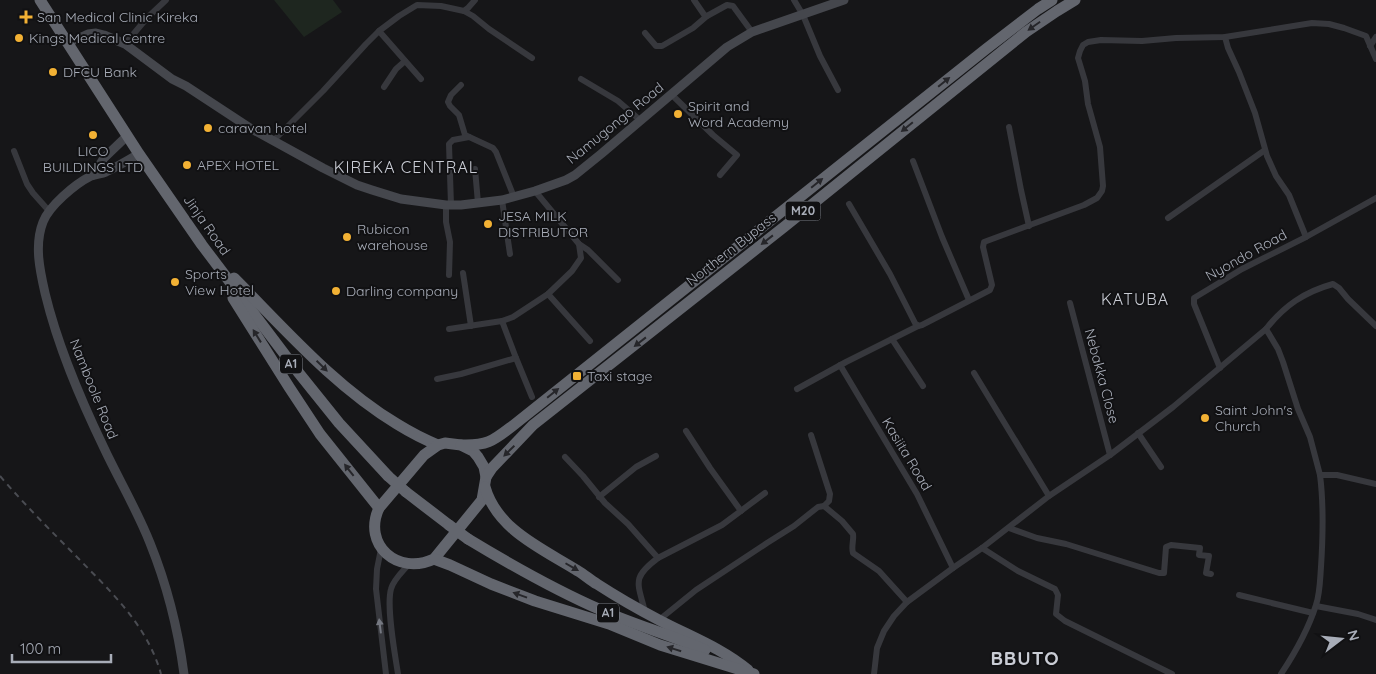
<svg xmlns="http://www.w3.org/2000/svg" width="1376" height="674" viewBox="0 0 1376 674" font-family="Quicksand,sans-serif">
<style>
.green{fill:#1e261f}
.lines{fill:none;stroke-linecap:round;stroke-linejoin:round}
.street{stroke:#37383d;stroke-width:6}
.secondary{stroke:#45474d;stroke-width:9}
.highway{stroke:#63666e;stroke-width:11}
.rail{stroke:#4a4c52;stroke-width:2;stroke-dasharray:6 5;stroke-linecap:butt}
.highway-bridge{stroke:#63666e;stroke-width:11}
.oneway{fill:#26262a}
.oneway2{fill:#757881}
.poi-dot{fill:#f2b134;stroke:#111113;stroke-width:2}
.labels{text-anchor:middle;stroke-width:4;stroke-linejoin:round;paint-order:stroke}
.shield{fill:#111113;stroke:#7b7e86;stroke-width:1}
.shield-label{font-size:12px;font-weight:bold;fill:#a8adb8}
.poi-label{font-size:14px;fill:#a8adb8;stroke:#111113;text-anchor:start}
.street-label{font-size:14px;fill:#a8adb8;stroke:#111113}
.quarter-label{font-size:16px;letter-spacing:1px;fill:#c9ccd4;stroke:#111113}
.district-label{font-size:19px;font-weight:bold;letter-spacing:1px;fill:#c9ccd4;stroke:#111113}
</style>
<rect width="100%" height="100%" fill="#161618"/>
<path class="green" d="M274 0H333L342 12 304 37Z"/>
<g class="lines">
<g class="street">
<path d="M694 0 705 16H707L727 5 733 6 752 32"/>
<path d="M794 0 803 15 820 56 838 90"/>
<path d="M464 11 473 16 489 29 532 58"/>
<path d="M379 31 421 79"/>
<path d="M645 33 656 46H662L693 28 707 16"/>
<path d="M1225 37 1228 48 1239 72 1255 113 1267 156 1276 176 1289 195 1306 237"/>
<path d="M125 44 147 18 166 0"/>
<path d="M1370 46 1376 37"/>
<path d="M581 79 618 101 640 120"/>
<path d="M461 85 451 95 448 102 450 106 459 115 465 135 493 148 496 152 514 197"/>
<path d="M384 87 396 69 405 61"/>
<path d="M672 95 713 135 737 155 720 175"/>
<path d="M1009 127 1021 190 1029 226"/>
<path d="M273 141 323 91 366 44 379 31 399 16 417 5 441 6 464 11 468 8 475 0"/>
<path d="M14 151 27 184 33 193 49 211"/>
<path d="M913 161 942 237 969 300"/>
<path d="M475 169 478 203"/>
<path d="M502 200 510 254"/>
<path d="M849 204 890 274 915 323 918 326 922 325 990 290 992 285 983 247 984 242 1084 205 1097 198 1102 191 1103 186 1100 147 1088 104 1085 81 1078 58 1080 51 1083 45 1088 42 1101 40 1142 41 1176 38 1225 37 1312 23 1329 24 1344 28 1366 36 1376 59"/>
<path d="M446 205V222L450 242 449 275"/>
<path d="M451 205 449 144 453 140 469 137"/>
<path d="M1168 218 1265 150"/>
<path d="M579 244 588 250 618 280"/>
<path d="M463 273 471 326"/>
<path d="M548 294 590 341"/>
<path d="M1070 303 1110 455"/>
<path d="M502 321 516 358 532 397"/>
<path d="M449 329 502 321 513 317 548 294 572 271 581 258 579 244 535 191"/>
<path d="M1266 329C1284 306 1304 292 1333 284L1339 288 1348 299 1376 326"/>
<path d="M892 339 923 386"/>
<path d="M840 365 917 494 953 568"/>
<path d="M1220 368 1194 304V298L1242 269 1306 237 1376 198"/>
<path d="M974 373 1049 496"/>
<path d="M437 379 461 374 516 358"/>
<path d="M797 389 846 362 918 326"/>
<path d="M686 431 710 468 741 511"/>
<path d="M1138 433 1161 467"/>
<path d="M811 435 830 494 829 501 824 506"/>
<path d="M565 457 583 476 605 503 628 524 658 558C631 578 638 583 645 612"/>
<path d="M599 497 636 467 656 456"/>
<path d="M1009 528 1037 538 1066 544 1159 573H1164L1166 547 1171 545 1200 548 1199 555 1209 556 1206 573 1211 574"/>
<path d="M982 548 1018 571 1055 589 1058 595 1056 614 1065 621 1172 674"/>
<path d="M381 549 377 569 376 589 386 674"/>
<path d="M658 558 722 525 765 493"/>
<path d="M1239 595 1313 613"/>
<path d="M1316 606 1358 614 1376 620"/>
<path d="M659 620 696 590 767 543 794 526 818 507 824 506 842 521 853 534C854 540 851 547 853 553L879 571 907 602"/>
<path d="M398 674C395 654 386 607 391 589 393 580 403 571 409 564"/>
<path d="M874 674 877 648 884 631 894 616 907 602 953 568 982 548 1049 496 1110 455 1173 407 1266 329 1278 349 1283 362 1298 409 1310 437 1320 475"/>
<path d="M1281 674C1295 653 1308 630 1316 605 1320 593 1320 580 1321 567 1323 536 1324 506 1320 475H1337L1376 484"/>
</g>
<g class="secondary">
<path d="M66 40H75L88 34 96 33 104 35 125 44 172 79 186 86 250 128 323 168 357 185 372 190 401 199 446 205H461L502 200 535 191 566 180 575 175 601 154 727 47 752 32 844 0"/>
<path d="M139 154C128 160 117 167 106 172 101 174 96 174 91 176 75 184 49 206 43 222 34 245 40 271 45 293 58 347 80 398 104 448 119 480 137 510 150 543 167 585 178 629 184 674"/>
<path d="M93 175 104 158 127 136"/>
</g>
<g class="highway">
<path d="M40 0 139 154 202 245 298 372 339 423 388 476"/>
<path d="M234 278C285 329 334 386 397 424 410 432 423 439 438 445"/>
<path d="M233 298 289 387 320 434 379 508"/>
<path d="M445 443 461 445 473 451 478 457 484 467 486 477 482 500 434 559C398 576 362 545 379 508L424 455 438 445Z"/>
<path d="M461 445C489 446 494 440 515 424L986 49 1038 9 1052 0"/>
<path d="M486 477 492 468 533 425 784 227 1026 32 1057 11 1075 0"/>
<path d="M485 487C497 530 543 549 578 571 585 575 590 580 597 584 617 597 638 609 659 620 689 636 722 648 748 670"/>
<path d="M406 492 449 525"/>
<path d="M468 539C511 565 555 590 601 610 635 625 671 635 705 650"/>
<path d="M434 559 450 565 491 584 535 601 609 624 660 645 754 674"/>
</g>
<path class="rail" d="M0 476C24 504 49 529 74 554 109 590 147 624 161 674"/>
<g class="highway-bridge">
<path d="M388 476 406 492"/>
<path d="M449 525 468 539"/>
</g>
</g>
<defs><path id="oneway-solid" d="M-6-.8H1V-3.2L6.5 0L1 3.2V.8H-6Z" transform="scale(1.25)"/></defs>
<g class="oneway">
<use href="#oneway-solid" transform="translate(1034 26) rotate(145)"/>
<use href="#oneway-solid" transform="translate(944 82) rotate(-39)"/>
<use href="#oneway-solid" transform="translate(907 127) rotate(141)"/>
<use href="#oneway-solid" transform="translate(817 183) rotate(-39)"/>
<use href="#oneway-solid" transform="translate(767 240) rotate(142)"/>
<use href="#oneway-solid" transform="translate(257 336) rotate(-122)"/>
<use href="#oneway-solid" transform="translate(640 342) rotate(142)"/>
<use href="#oneway-solid" transform="translate(322 366) rotate(44)"/>
<use href="#oneway-solid" transform="translate(553 393) rotate(-39)"/>
<use href="#oneway-solid" transform="translate(509 451) rotate(136)"/>
<use href="#oneway-solid" transform="translate(349 470) rotate(-128)"/>
<use href="#oneway-solid" transform="translate(572 567) rotate(30)"/>
<use href="#oneway-solid" transform="translate(520 595) rotate(-160)"/>
<use href="#oneway-solid" transform="translate(674 649) rotate(-163)"/>
</g>
<use class="oneway2" href="#oneway-solid" transform="translate(380 626) rotate(-97)"/>
<g class="poi-dot">
<path d="M23.5 9.5h5v5h5v5h-5v5h-5v-5h-5v-5h5z"/>
<circle cx="19" cy="38" r="5"/>
<circle cx="53" cy="72" r="5"/>
<circle cx="678" cy="114" r="5"/>
<circle cx="208" cy="128" r="5"/>
<circle cx="93" cy="135" r="5"/>
<circle cx="187" cy="165" r="5"/>
<circle cx="488" cy="224" r="5"/>
<circle cx="347" cy="237" r="5"/>
<circle cx="175" cy="282" r="5"/>
<circle cx="336" cy="291" r="5"/>
<rect x="572" y="371" width="10" height="10" rx="2.5"/>
<circle cx="1205" cy="418" r="5"/>
</g>
<g class="labels">
<g class="shield">
<rect x="785.5" y="201.5" width="35" height="19" rx="4"/>
<rect x="280" y="354.5" width="22" height="19" rx="4"/>
<rect x="597" y="603.5" width="22" height="19" rx="4"/>
</g>
<g class="shield-label">
<text x="803" y="215">M20</text>
<text x="291" y="368">A1</text>
<text x="608" y="617">A1</text>
</g>
<g class="poi-label">
<text x="37" y="22">San Medical Clinic Kireka</text>
<text x="29" y="43">Kings Medical Centre</text>
<text x="63" y="77">DFCU Bank</text>
<text x="688" y="111">Spirit and<tspan x="688" dy="16">Word Academy</tspan></text>
<text x="218" y="133">caravan hotel</text>
<text x="93" y="156" text-anchor="middle">LICO<tspan x="93" dy="16">BUILDINGS LTD</tspan></text>
<text x="197" y="170">APEX HOTEL</text>
<text x="498" y="221">JESA MILK<tspan x="498" dy="16">DISTRIBUTOR</tspan></text>
<text x="357" y="234">Rubicon<tspan x="357" dy="16">warehouse</tspan></text>
<text x="185" y="279">Sports<tspan x="185" dy="16">View Hotel</tspan></text>
<text x="346" y="296">Darling company</text>
<text x="587" y="381">Taxi stage</text>
<text x="1215" y="415">Saint John's<tspan x="1215" dy="16">Church</tspan></text>
</g>
<g class="street-label">
<text transform="translate(615 123) rotate(-39)" y="5">Namugongo Road</text>
<text transform="translate(207 225) rotate(55)" y="5">Jinja Road</text>
<text transform="translate(731 249) rotate(-38)" y="5">Northern Bypass</text>
<text transform="translate(1246 255) rotate(-29)" y="5">Nyondo Road</text>
<text transform="translate(1102 376) rotate(75)" y="5">Nebakka Close</text>
<text transform="translate(94 389) rotate(68)" y="5">Namboole Road</text>
<text transform="translate(907 454) rotate(59)" y="5">Kasiita Road</text>
</g>
<g class="quarter-label">
<text x="406" y="173">KIREKA CENTRAL</text>
<text x="1135" y="305">KATUBA</text>
</g>
<g class="district-label">
<text x="1025" y="665">BBUTO</text>
</g>
</g>
<g transform="translate(1341 639) rotate(74)" stroke="#111113" stroke-width="4" paint-order="stroke">
<path d="M0-4L9 19L0 12L-9 19Z" fill="#a8adb8"/>
<text y="-8" font-size="14" font-weight="bold" text-anchor="middle" fill="#a8adb8">N</text>
</g>
<path d="M12 654v8h99v-8" fill="none" stroke="#a8adb8" stroke-width="2.5"/>
<text x="20" y="654" font-size="15" fill="#a8adb8" stroke="#111113" stroke-width="4" paint-order="stroke">100 m</text>
</svg>
